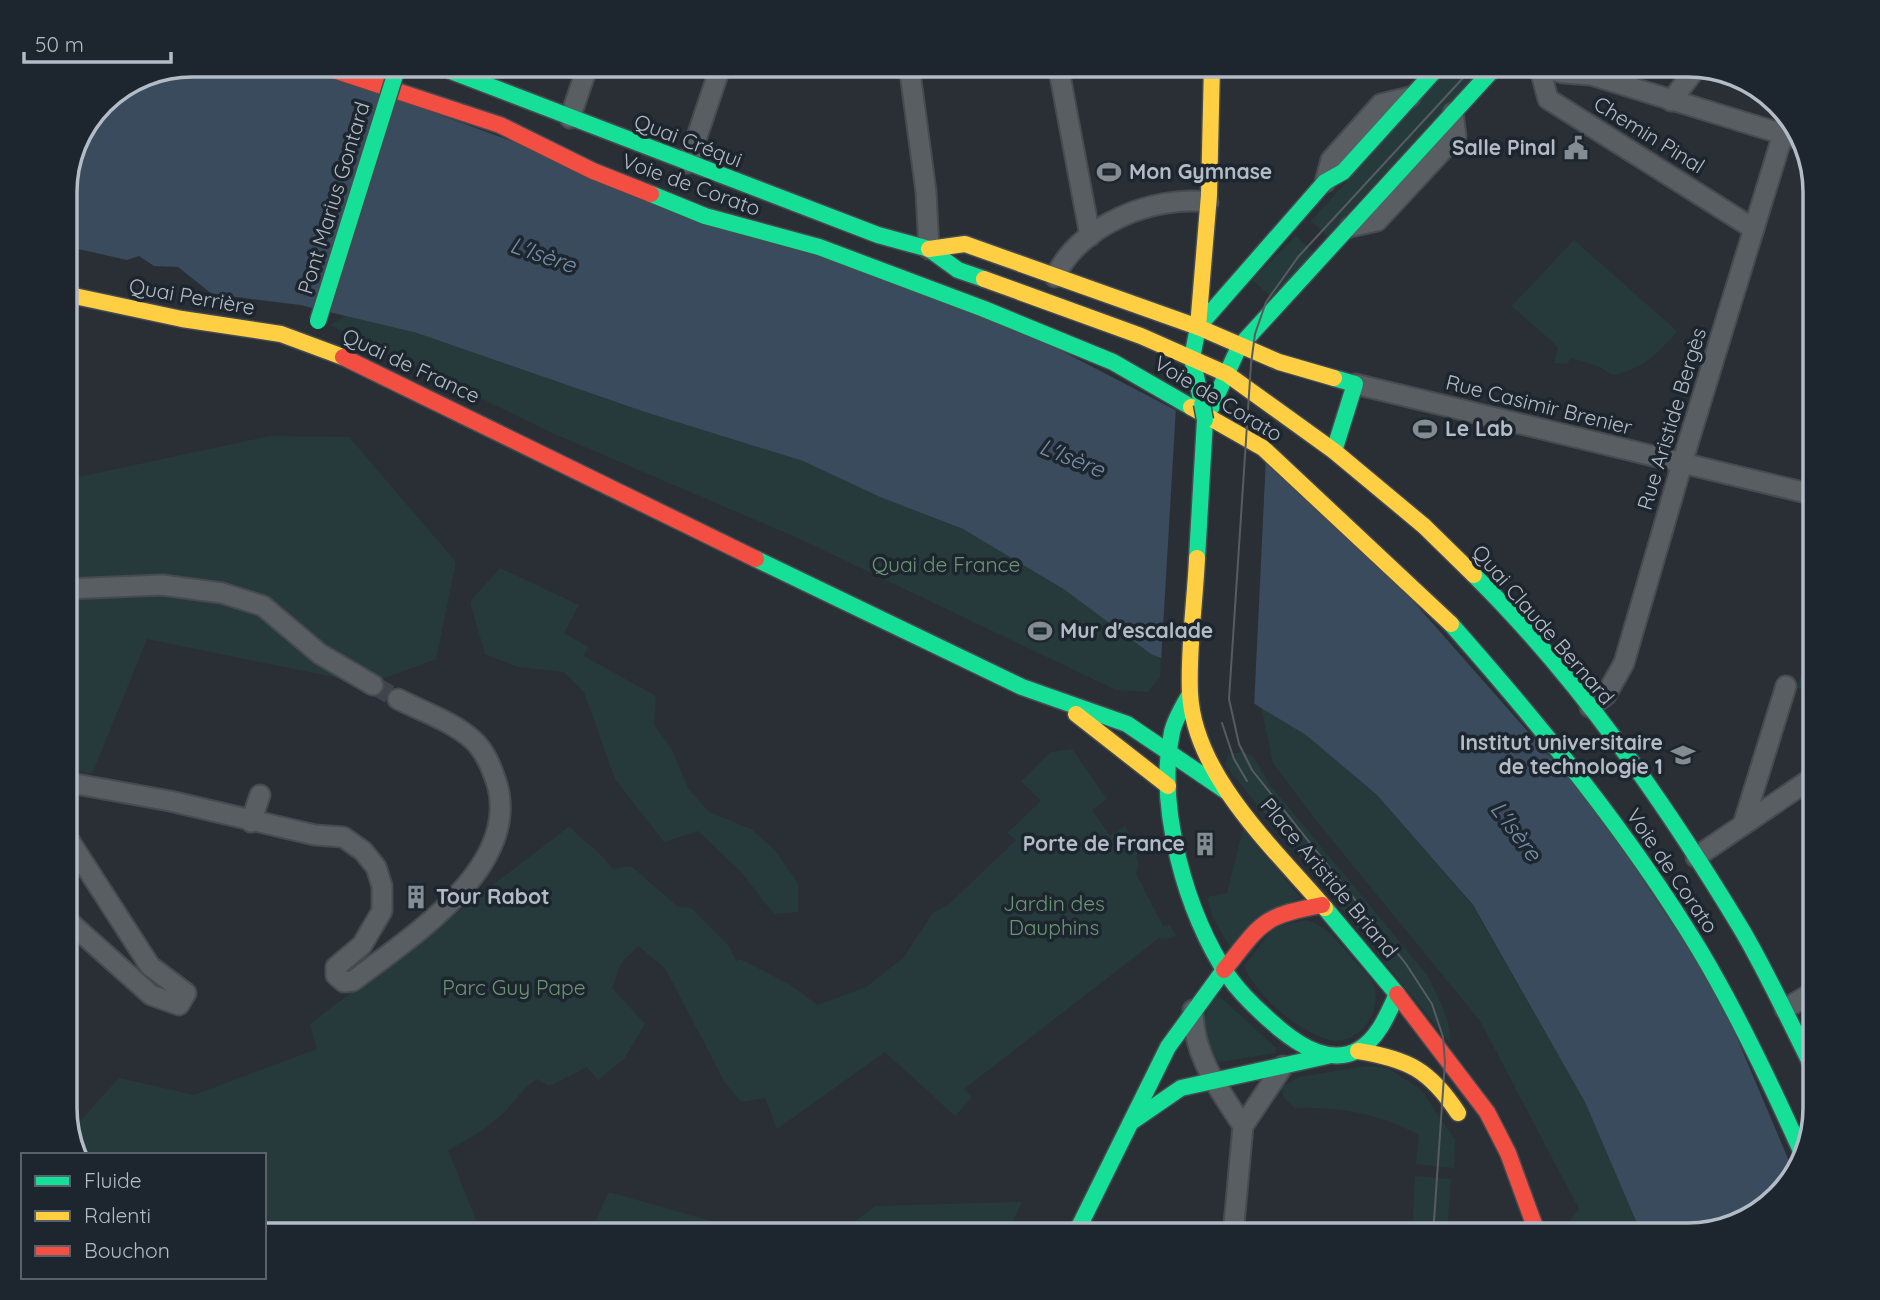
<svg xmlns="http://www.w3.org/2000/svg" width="1880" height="1300" viewBox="0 0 1880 1300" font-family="Quicksand,sans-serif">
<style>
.green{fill:#273a3b}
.water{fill:#394b5d}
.pier{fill:#292f35}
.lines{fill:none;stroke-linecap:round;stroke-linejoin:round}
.street-tunnel{stroke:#3e444b;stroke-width:19;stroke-dasharray:19 10;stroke-linecap:butt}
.street-casing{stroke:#474b50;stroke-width:23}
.fast-casing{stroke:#474b50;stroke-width:19}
.slow-casing{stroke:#474b50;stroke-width:19}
.jam-casing{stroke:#474b50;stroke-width:19}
.street{stroke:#595e63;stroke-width:19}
.fast{stroke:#16e098;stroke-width:16}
.slow{stroke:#ffcf43;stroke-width:16}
.jam{stroke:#f24e42;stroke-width:16}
.tram{stroke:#575c61;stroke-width:2}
.fast-bridge-casing{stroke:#474b50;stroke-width:19;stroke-linecap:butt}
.fast-bridge{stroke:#16e098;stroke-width:16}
.labels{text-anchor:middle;stroke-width:7;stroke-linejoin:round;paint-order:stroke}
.street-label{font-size:21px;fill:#b3bcc6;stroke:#1d262f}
.poi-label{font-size:21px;font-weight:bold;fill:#b3bcc6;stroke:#1d262f;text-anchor:start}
.park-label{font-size:21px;fill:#6c9573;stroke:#1d262f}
.water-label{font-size:23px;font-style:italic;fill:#768fa7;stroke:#1d262f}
.rim{fill:none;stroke:#b3bcc6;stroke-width:3.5}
</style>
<rect width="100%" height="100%" fill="#292f35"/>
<g class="green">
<path d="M1449 70 1472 78 1327 236 1311 221Z"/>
<path d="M1296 236 1315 254 1274 299 1252 280Z"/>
<path d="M1574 240 1677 331C1658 354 1642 369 1613 375L1598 366 1571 358 1567 364 1554 363 1558 347 1512 306Z"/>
<path d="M346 316 417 333 645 412 803 461 880 497 963 529 1065 590 1161 660 1160 677 1148 692 1116 690 800 539 550 432 330 325Z"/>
<path d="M270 436 349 437 456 562 436 659 368 684 147 639 92 774 65 768V480Z"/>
<path d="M500 568 579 605 564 633 588 647 584 656 656 696 654 725 671 748 688 788 709 812 751 829 774 849 798 883V912L774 914 741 872 698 831 664 842 615 779 584 692 564 672 518 667 485 654 470 602Z"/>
<path d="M1815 630V663L1806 691 1797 688Z"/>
<path d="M1261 707 1306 735 1377 795 1472 905 1585 1102 1642 1235H1569L1567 1224 1579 1209 1480 1021 1315 819 1273 763Z"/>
<path d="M1072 749 1107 799 1092 810 1110 836 1125 826 1139 852 1136 855 1139 865 1136 874 1163 926 1170 925 1176 935 1167 939 1159 938 964 1089 972 1097 955 1116 885 1052 777 1129 765 1098 741 1102 724 1081 665 968 638 946 621 963 612 988 645 1024 624 1059 598 1080 587 1067 549 1086 537 1079C522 1089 521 1094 510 1106 493 1125 470 1139 448 1150L482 1235H264V1155H77L70 1132 119 1078 194 1095 317 1049 310 1024 570 826C584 844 600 849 612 869L631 866 678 907 691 908 729 946 736 961 740 959 787 983 818 1005 866 987 903 958 933 913 949 904 1016 840 1007 833 1041 801 1021 781 1051 752Z"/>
<path d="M1244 752 1253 756 1270 785 1428 976C1438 998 1451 1019 1450 1043L1225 765 1228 754Z"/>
<path d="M1243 829 1300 897 1230 947 1214 920 1207 897 1227 893Z"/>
<path d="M1307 920C1329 927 1339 943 1354 961 1360 967 1368 974 1372 981 1386 1009 1358 1049 1327 1039 1296 1030 1256 995 1244 966L1274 927Z"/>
<path d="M1218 995 1276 1048 1275 1053 1215 1063C1198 1034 1197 1021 1218 995Z"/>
<path d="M1367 1066 1388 1068 1421 1090 1455 1140 1454 1168 1416 1164 1419 1135C1380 1114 1339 1106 1295 1108L1284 1097 1281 1087 1299 1077Z"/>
<path d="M1415 1176 1451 1179 1447 1235H1412Z"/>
<path d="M609 1192 761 1235H589Z"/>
<path d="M1022 1202 1006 1235H835L876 1206Z"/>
</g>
<path class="water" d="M192 65H299L366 88 827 256 1039 339 1254 451 1376 559 1595 808 1717 991 1795 1175 1794 1179 1751 1218 1689 1235H1642L1585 1102 1473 905 1377 795 1306 735 1225 686 1151 654 1065 590 963 529 880 497 803 461 645 412 417 333 300 305 212 294 178 267 154 266 139 256 127 260 65 246V184L102 102 143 74Z"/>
<path class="pier" d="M1176 407 1266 457 1254 708 1223 689 1161 662Z"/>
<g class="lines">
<path class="street-tunnel" d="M373 685 398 699"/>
<g class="street-casing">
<g id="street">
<path d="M909 65 926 192 929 249"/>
<path d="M1058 65 1090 236"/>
<path d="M1535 65 1563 73 1591 75 1802 140"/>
<path d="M1539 66 1548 99 1754 229"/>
<path d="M1671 101 1697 67"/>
<path d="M570 118 588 65"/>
<path d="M688 163 721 65"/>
<path d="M1325 182 1331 160 1381 104 1410 97"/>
<path d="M1350 227 1377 221 1456 136 1453 113"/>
<path d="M1055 277C1079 225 1153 195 1208 202"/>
<path d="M1355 384 1815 495"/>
<path d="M65 589 162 585 222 593 263 606 320 654 373 685"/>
<path d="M1590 707 1606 695 1624 663 1686 450 1779 147 1783 135 1794 123"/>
<path d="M65 782 170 801 315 835 343 837 363 851 376 867 382 886V911L362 945 336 967V975L344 982 353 981C409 938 524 866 496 781 491 766 485 751 473 740 452 721 423 712 398 699"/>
<path d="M251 822 260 795"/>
<path d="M1743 825 1786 686"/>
<path d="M65 834 150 966 186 993 179 1005 151 995 65 918"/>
<path d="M1696 857 1815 776"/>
<path d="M1785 1009 1815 991"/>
<path d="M1193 1010C1193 1056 1219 1089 1243 1126"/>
<path d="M1233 1235 1243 1126 1283 1066"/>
</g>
</g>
<g class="fast-casing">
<g id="fast">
<path d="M435 65 878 235 929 249 958 270 984 279"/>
<path d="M651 194 705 216 819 247 984 309 1113 362 1191 407"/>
<path d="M1334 378 1355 384 1334 451"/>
<path d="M1202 404 1192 358 1198 327 1325 182 1343 172 1440 65"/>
<path d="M1211 408 1239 347 1497 65"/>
<path d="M1197 558 1205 420"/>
<path d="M756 559 1022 687 1127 724 1226 791"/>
<path d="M1474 575C1579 679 1666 804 1742 930 1769 976 1791 1025 1815 1072"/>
<path d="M1451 624C1541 726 1628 832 1699 949 1738 1014 1771 1084 1802 1153"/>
<path d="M1190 694C1183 706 1175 719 1172 732 1156 806 1186 915 1229 977 1243 997 1262 1014 1281 1030 1302 1047 1331 1065 1358 1050 1378 1039 1388 1014 1397 994L1325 908"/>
<path d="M1133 1121 1181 1088 1327 1056"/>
<path d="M1075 1235 1168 1047 1224 970"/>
</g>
</g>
<g class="slow-casing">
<g id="slow">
<path d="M929 249 965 244 1198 327 1279 362 1334 378"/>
<path d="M984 279 1141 336 1227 374 1334 451 1424 526 1474 575"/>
<path d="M65 294 182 319 281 334 343 357"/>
<path d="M1198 327 1209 195 1212 65"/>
<path d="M1191 407 1263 448 1451 624"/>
<path d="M1197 558C1195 602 1188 649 1190 693 1194 776 1275 849 1325 908"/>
<path d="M1076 714 1168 786"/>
<path d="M1358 1051C1408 1059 1430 1070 1458 1113"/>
</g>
</g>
<g class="jam-casing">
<g id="jam">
<path d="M318 65 500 125 593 171 651 194"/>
<path d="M343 357 756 559"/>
<path d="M1224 970C1262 923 1261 916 1322 905"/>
<path d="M1397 994 1487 1112 1508 1153 1538 1235"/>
</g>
</g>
<use href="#street" class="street"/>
<use href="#fast" class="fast"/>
<use href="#slow" class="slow"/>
<use href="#jam" class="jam"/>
<g class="tram">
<path d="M1222 723 1234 759 1247 781"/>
<path d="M1433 1235 1445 1062 1443 1037 1432 1004 1406 964 1252 770 1239 744 1229 699 1251 364 1255 334 1266 302 1298 257 1475 65"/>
</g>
<g class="fast-bridge-casing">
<g id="fast-bridge">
<path d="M318 321 396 72"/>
<path d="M1202 404 1205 420"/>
</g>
</g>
<use href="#fast-bridge" class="fast-bridge"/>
</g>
<defs>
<g id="civic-bare" transform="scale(1.89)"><path d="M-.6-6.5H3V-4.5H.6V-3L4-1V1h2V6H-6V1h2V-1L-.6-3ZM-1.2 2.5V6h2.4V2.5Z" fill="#838b93" stroke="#1d262f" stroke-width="2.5" paint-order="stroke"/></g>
<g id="stadium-bare" transform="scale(1.89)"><path d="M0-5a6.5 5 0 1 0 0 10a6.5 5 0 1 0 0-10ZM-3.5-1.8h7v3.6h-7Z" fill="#838b93" stroke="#1d262f" stroke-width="2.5" paint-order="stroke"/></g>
<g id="university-bare" transform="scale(1.89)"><path d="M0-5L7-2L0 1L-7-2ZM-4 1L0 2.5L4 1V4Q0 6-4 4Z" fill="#838b93" stroke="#1d262f" stroke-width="2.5" paint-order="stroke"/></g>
<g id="building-bare" transform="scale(1.89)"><path d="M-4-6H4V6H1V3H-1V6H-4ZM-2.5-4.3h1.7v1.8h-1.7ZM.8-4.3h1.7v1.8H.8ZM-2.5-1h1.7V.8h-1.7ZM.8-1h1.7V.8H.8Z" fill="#838b93" stroke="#1d262f" stroke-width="2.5" paint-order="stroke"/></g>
</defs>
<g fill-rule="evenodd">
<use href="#civic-bare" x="1576" y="148"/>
<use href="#stadium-bare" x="1109" y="172"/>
<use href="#stadium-bare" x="1425" y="429"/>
<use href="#stadium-bare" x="1040" y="631"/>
<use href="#university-bare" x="1683" y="755"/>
<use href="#building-bare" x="1205" y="844"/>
<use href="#building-bare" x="416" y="897"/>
</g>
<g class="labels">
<g class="street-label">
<text transform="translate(1649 135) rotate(32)" y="7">Chemin Pinal</text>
<text transform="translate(688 141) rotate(21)" y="7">Quai Créqui</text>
<text transform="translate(691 185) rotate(20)" y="7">Voie de Corato</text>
<text transform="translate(334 198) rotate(-73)" y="7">Pont Marius Gontard</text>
<text transform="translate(192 297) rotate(10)" y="7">Quai Perrière</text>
<text transform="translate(411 366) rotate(25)" y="7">Quai de France</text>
<text transform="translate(1218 399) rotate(31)" y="7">Voie de Corato</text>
<text transform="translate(1539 405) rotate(14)" y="7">Rue Casimir Brenier</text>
<text transform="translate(1672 419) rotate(-73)" y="7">Rue Aristide Bergès</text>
<text transform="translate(1543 625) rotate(49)" y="7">Quai Claude Bernard</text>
<text transform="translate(1672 871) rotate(56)" y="7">Voie de Corato</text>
<text transform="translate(1329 878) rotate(50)" y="7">Place Aristide Briand</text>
</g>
<g class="poi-label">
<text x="1556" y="155" text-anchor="end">Salle Pinal</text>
<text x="1129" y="179">Mon Gymnase</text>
<text x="1445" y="436">Le Lab</text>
<text x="1060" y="638">Mur d'escalade</text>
<text x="1663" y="750" text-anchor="end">Institut universitaire<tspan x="1663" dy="24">de technologie 1</tspan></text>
<text x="1185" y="851" text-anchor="end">Porte de France</text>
<text x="436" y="904">Tour Rabot</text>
</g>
<g class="park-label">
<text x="946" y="572">Quai de France</text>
<text x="1054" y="911">Jardin des<tspan x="1054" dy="24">Dauphins</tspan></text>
<text x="514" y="995">Parc Guy Pape</text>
</g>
<g class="water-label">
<text transform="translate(543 255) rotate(19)" y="8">L'Isère</text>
<text transform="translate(1072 458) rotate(22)" y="8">L'Isère</text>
<text transform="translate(1516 831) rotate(53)" y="8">L'Isère</text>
</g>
</g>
<path d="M0 0H1880V1300H0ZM192 77H1688A115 115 0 0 1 1803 192V1108A115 115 0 0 1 1688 1223H192A115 115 0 0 1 77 1108V192A115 115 0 0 1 192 77Z" fill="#1d262f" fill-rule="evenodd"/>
<path class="rim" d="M192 77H1688A115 115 0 0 1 1803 192V1108A115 115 0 0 1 1688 1223H192A115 115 0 0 1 77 1108V192A115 115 0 0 1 192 77Z"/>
<rect x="21" y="1153" width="245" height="126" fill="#1d262f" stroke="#59626b" stroke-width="2"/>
<rect x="35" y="1176" width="35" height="10" fill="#16e098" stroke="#59626b" stroke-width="2"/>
<text x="84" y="1188" font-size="21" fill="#b3bcc6">Fluide</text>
<rect x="35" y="1211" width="35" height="10" fill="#ffcf43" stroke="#59626b" stroke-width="2"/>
<text x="84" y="1223" font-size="21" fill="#b3bcc6">Ralenti</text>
<rect x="35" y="1246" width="35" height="10" fill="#f24e42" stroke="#59626b" stroke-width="2"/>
<text x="84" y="1258" font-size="21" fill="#b3bcc6">Bouchon</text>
<path d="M24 52v10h147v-10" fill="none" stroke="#b3bcc6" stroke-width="3.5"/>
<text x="35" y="52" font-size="21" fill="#b3bcc6" stroke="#1d262f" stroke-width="5" paint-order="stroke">50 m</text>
</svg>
